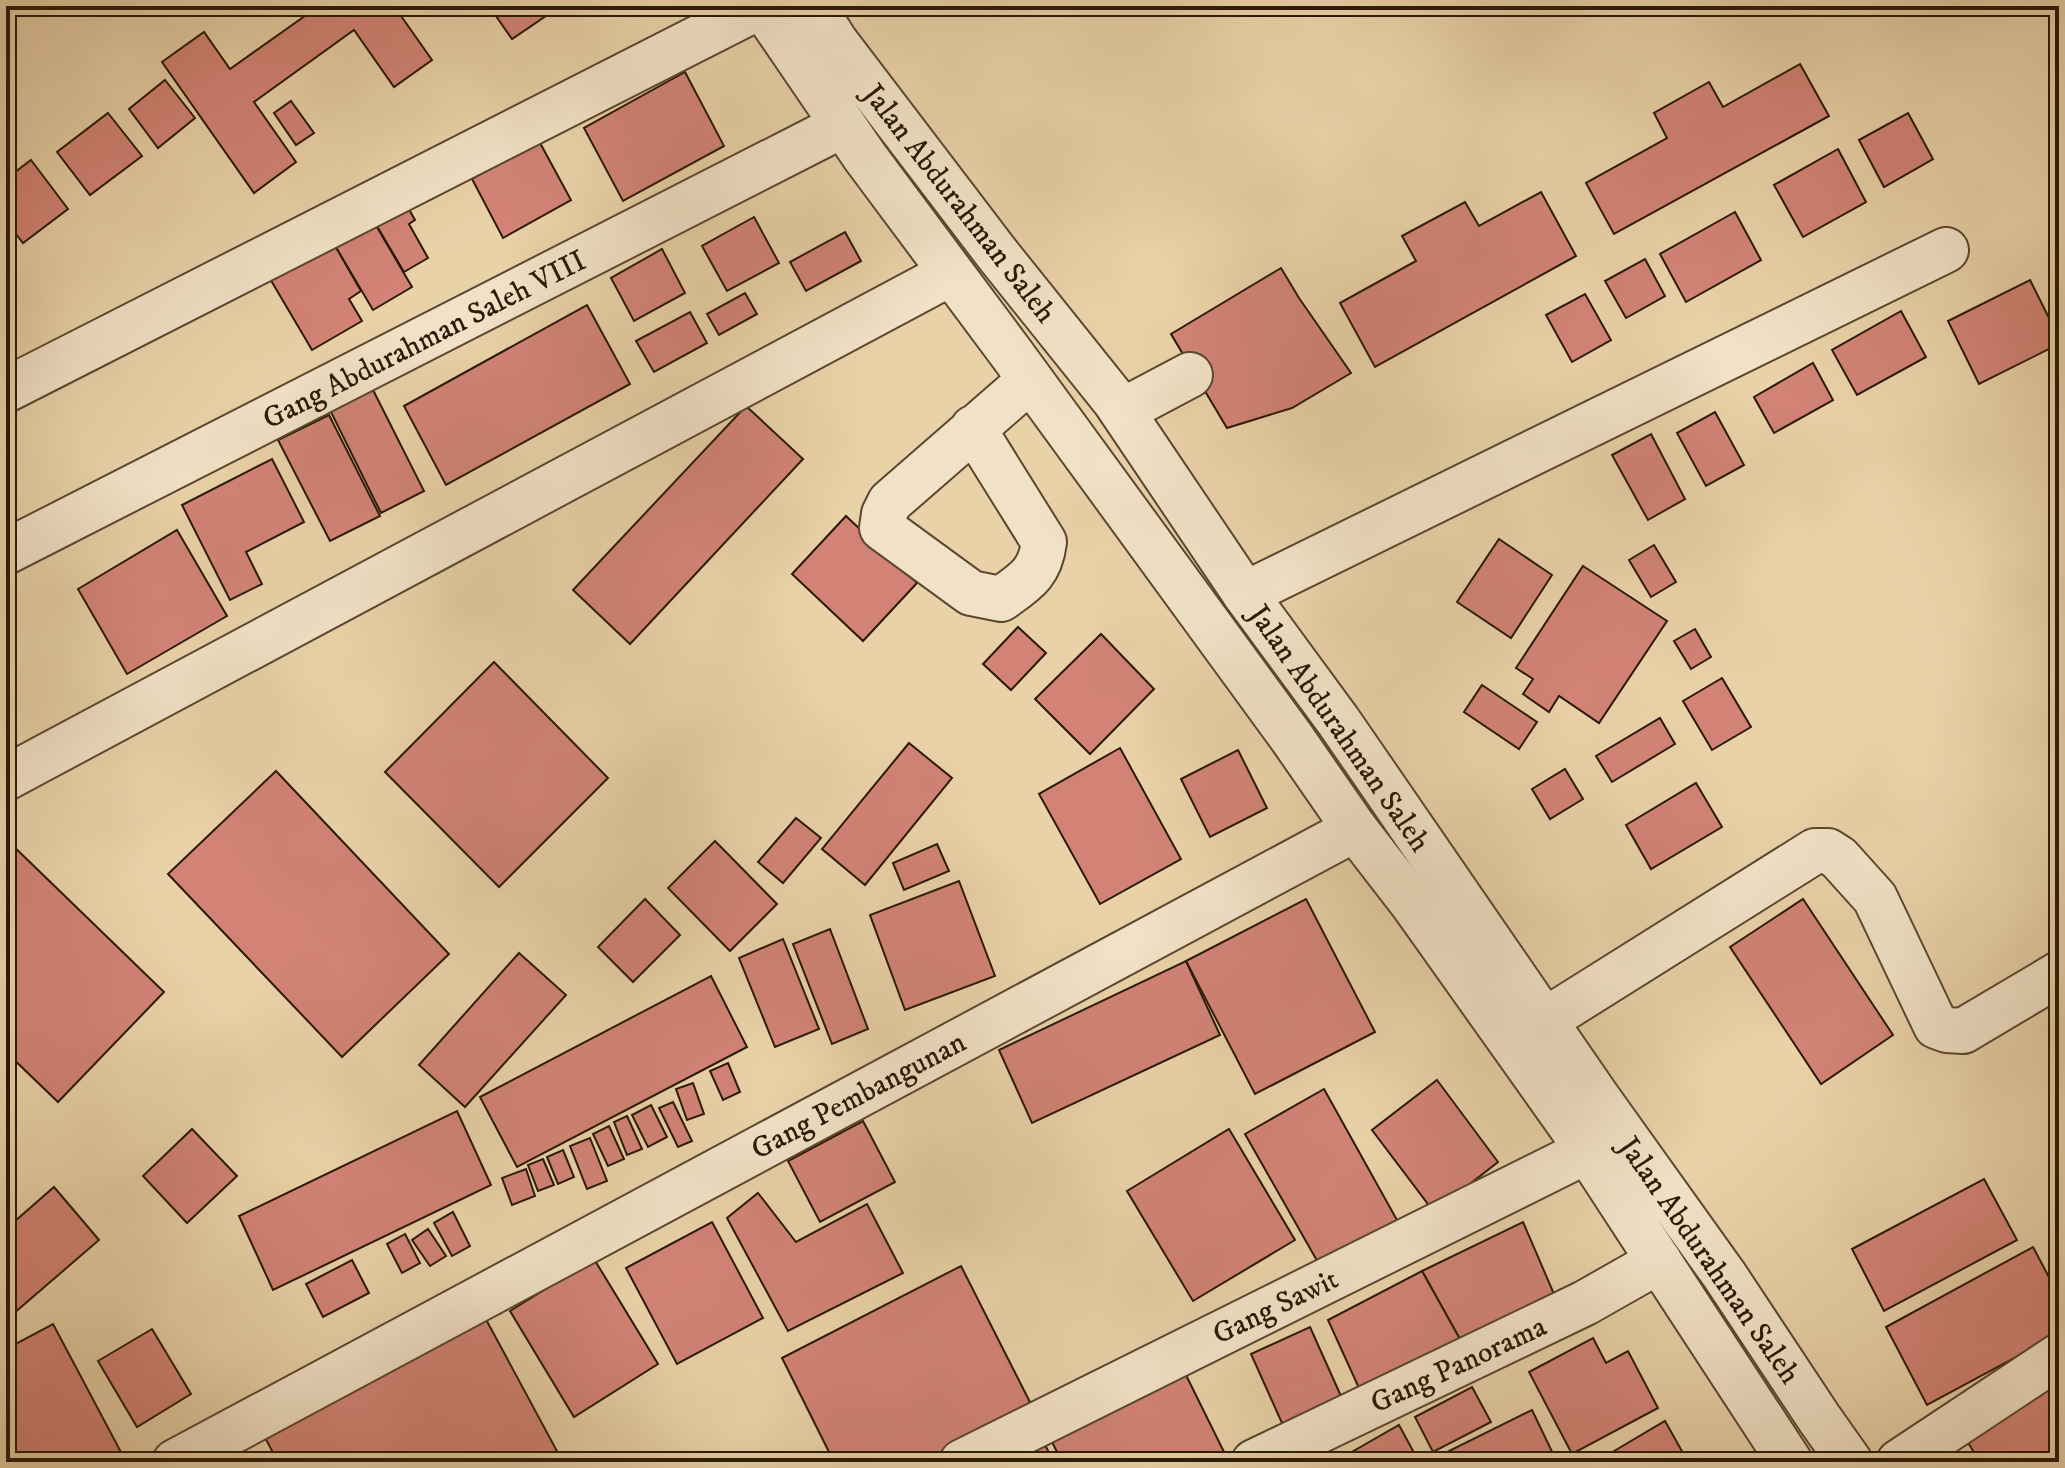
<svg xmlns="http://www.w3.org/2000/svg" width="2065" height="1468" viewBox="0 0 2065 1468" font-family="'IM FELL DW Pica',serif">
<style>
.building{fill:#d28376;stroke:#2a1908;stroke-width:2}
.lines{fill:none;stroke-linecap:round;stroke-linejoin:round}
.minor-casing{stroke:#5a4730;stroke-width:48}
.minor{stroke:#f1e1c6;stroke-width:44}
.labels{text-anchor:middle;stroke-width:8;stroke-linejoin:round;paint-order:stroke}
.street-label{font-size:30px;fill:#2a1908;stroke:#f1e1c6}
</style>
<rect width="100%" height="100%" fill="#e9d1a8"/>
<filter id="stains"><feTurbulence type="fractalNoise" baseFrequency=".0025" numOctaves="4"/><feColorMatrix values="0 0 0 0 .2 0 0 0 0 .09 0 0 0 0 .02 0 0 0 .5 -.17"/></filter>
<radialGradient id="worn" r=".72"><stop offset=".6" stop-color="#630" stop-opacity="0"/><stop offset="1" stop-color="#630" stop-opacity=".3"/></radialGradient>
<g class="building">
<path d="M319 6H394L432 60 394 87 354 30 254 102 296 162 254 193 162 62 204 32 230 69Z"/>
<path d="M489 6H558L559 7 512 39Z"/>
<path d="M1800 64 1829 116 1614 234 1586 183 1667 138 1654 113 1709 82 1723 107Z"/>
<path d="M685 72 724 146 623 201 584 128Z"/>
<path d="M165 80 195 118 158 148 129 109Z"/>
<path d="M291 101 314 133 296 145 274 113Z"/>
<path d="M108 113 142 156 90 195 57 152Z"/>
<path d="M1908 113 1933 159 1884 187 1859 140Z"/>
<path d="M539 141 571 200 503 238 472 179Z"/>
<path d="M1838 149 1866 202 1803 237 1774 185Z"/>
<path d="M31 160 68 209 23 243 6 221V179Z"/>
<path d="M1541 192 1576 256 1375 367 1340 303 1416 261 1402 236 1465 202 1479 226Z"/>
<path d="M402 197 415 220 409 224 428 258 404 272 371 216Z"/>
<path d="M1735 212 1761 260 1686 302 1660 254Z"/>
<path d="M754 217 779 263 727 291 702 246Z"/>
<path d="M374 222 412 287 373 310 334 244Z"/>
<path d="M845 232 861 261 806 291 790 262Z"/>
<path d="M334 244 361 291 349 299 362 321 312 350 266 272Z"/>
<path d="M662 249 685 293 634 321 611 278Z"/>
<path d="M1645 259 1665 296 1626 318 1605 281Z"/>
<path d="M1281 268 1299 298 1351 373 1292 408 1227 428 1171 334Z"/>
<path d="M2030 280 2059 338V344L1979 384 1948 321Z"/>
<path d="M745 293 757 314 719 335 707 314Z"/>
<path d="M1585 294 1611 340 1572 362 1546 315Z"/>
<path d="M587 305 630 384 446 485 404 406Z"/>
<path d="M1901 311 1926 357 1857 395 1832 350Z"/>
<path d="M690 312 707 343 654 372 636 341Z"/>
<path d="M1813 363 1833 400 1774 433 1754 397Z"/>
<path d="M369 382 424 491 381 513 327 404Z"/>
<path d="M746 406 803 459 630 644 573 590Z"/>
<path d="M1715 412 1744 465 1706 486 1677 433Z"/>
<path d="M329 415 380 516 330 541 278 440Z"/>
<path d="M1651 434 1685 499 1648 520 1612 455Z"/>
<path d="M272 459 304 522 246 552 262 584 230 600 182 505Z"/>
<path d="M846 516 917 583 863 641 792 574Z"/>
<path d="M177 530 227 616 127 674 78 589Z"/>
<path d="M1499 539 1552 575 1511 638 1457 602Z"/>
<path d="M1654 545 1676 582 1651 597 1629 560Z"/>
<path d="M1583 566 1667 621 1599 723 1559 696 1549 712 1523 694 1533 679 1516 668Z"/>
<path d="M1018 627 1046 653 1011 690 983 664Z"/>
<path d="M1695 629 1711 657 1691 669 1674 641Z"/>
<path d="M1101 634 1154 689 1090 754 1035 699Z"/>
<path d="M494 662 608 778 499 887 385 772Z"/>
<path d="M1722 678 1751 727 1712 750 1683 701Z"/>
<path d="M1482 685 1537 722 1519 749 1464 712Z"/>
<path d="M1660 718 1675 744 1612 782 1596 756Z"/>
<path d="M909 743 952 778 865 885 822 849Z"/>
<path d="M1120 748 1181 859 1100 904 1039 794Z"/>
<path d="M1238 750 1267 808 1210 837 1181 779Z"/>
<path d="M1565 769 1583 799 1550 819 1532 789Z"/>
<path d="M276 771 449 954 342 1057 168 874Z"/>
<path d="M1696 783 1722 827 1651 869 1626 825Z"/>
<path d="M796 818 821 838 783 883 758 862Z"/>
<path d="M6 839 164 992 58 1102 6 1052Z"/>
<path d="M715 841 777 904 730 951 668 888Z"/>
<path d="M937 844 949 871 904 890 893 863Z"/>
<path d="M959 881 995 976 905 1010 870 915Z"/>
<path d="M645 899 680 935 633 982 598 947Z"/>
<path d="M1306 899 1375 1032 1255 1094 1186 961Z"/>
<path d="M1803 899 1893 1035 1821 1084 1730 947Z"/>
<path d="M830 929 868 1029 832 1044 793 944Z"/>
<path d="M783 939 819 1029 775 1047 739 958Z"/>
<path d="M519 953 566 995 465 1107 419 1065Z"/>
<path d="M1186 961 1220 1035 1032 1123 999 1050Z"/>
<path d="M711 976 747 1047 517 1167 480 1097Z"/>
<path d="M728 1063 740 1092 723 1100 710 1071Z"/>
<path d="M1437 1080 1498 1162 1434 1212 1372 1130Z"/>
<path d="M693 1083 704 1114 687 1120 676 1089Z"/>
<path d="M1324 1089 1402 1229 1324 1273 1245 1134Z"/>
<path d="M673 1102 692 1141 678 1147 659 1108Z"/>
<path d="M651 1105 667 1137 648 1147 632 1115Z"/>
<path d="M457 1111 491 1185 273 1290 239 1216Z"/>
<path d="M627 1116 642 1149 627 1155 614 1122Z"/>
<path d="M863 1121 895 1182 820 1222 788 1161Z"/>
<path d="M609 1126 624 1159 608 1166 593 1134Z"/>
<path d="M192 1129 237 1176 187 1223 143 1176Z"/>
<path d="M1229 1129 1295 1240 1193 1301 1127 1191Z"/>
<path d="M590 1138 607 1181 587 1189 570 1146Z"/>
<path d="M563 1150 574 1177 558 1184 547 1157Z"/>
<path d="M543 1159 554 1185 538 1191 528 1165Z"/>
<path d="M526 1169 535 1196 512 1205 502 1178Z"/>
<path d="M1984 1179 2017 1240 1884 1311 1852 1249Z"/>
<path d="M54 1187 99 1240 6 1320V1229Z"/>
<path d="M758 1193 796 1242 867 1204 903 1273 788 1331 727 1218Z"/>
<path d="M453 1212 470 1246 452 1256 434 1223Z"/>
<path d="M712 1222 763 1318 677 1364 626 1268Z"/>
<path d="M1523 1222 1560 1308 1466 1350 1422 1271Z"/>
<path d="M428 1229 446 1256 430 1266 412 1240Z"/>
<path d="M405 1234 420 1263 402 1273 387 1244Z"/>
<path d="M2033 1247 2059 1296V1334L1927 1405 1886 1327Z"/>
<path d="M594 1259 658 1364 574 1417 510 1311Z"/>
<path d="M352 1260 369 1293 323 1317 306 1284Z"/>
<path d="M961 1266 1034 1410 934 1462H834L782 1358Z"/>
<path d="M1422 1271 1466 1350 1363 1397 1328 1320Z"/>
<path d="M482 1312 558 1453 541 1462H278L262 1432Z"/>
<path d="M53 1324 122 1454 107 1462H22L6 1432V1349Z"/>
<path d="M1310 1327 1345 1405 1286 1432 1251 1354Z"/>
<path d="M152 1329 191 1394 137 1427 98 1361Z"/>
<path d="M1593 1338 1606 1363 1628 1351 1658 1408 1572 1454 1529 1372Z"/>
<path d="M1180 1363 1229 1462H1062L1047 1432Z"/>
<path d="M2059 1374V1462H1980L1962 1433Z"/>
<path d="M1472 1387 1491 1422 1433 1452 1415 1417Z"/>
<path d="M1532 1410 1557 1462H1444L1441 1455Z"/>
<path d="M1665 1421 1688 1462H1607L1604 1457Z"/>
<path d="M1399 1425 1419 1462H1346L1343 1457Z"/>
<path d="M1044 1443 1054 1462H1008Z"/>
</g>
<g class="lines">
<g class="minor-casing">
<g id="minor">
<path d="M762 6 865 157 1011 353 1292 738 1355 829 1413 904 1570 1125 1790 1462"/>
<path d="M813 6 835 41 998 255 1115 401 1245 594 1339 722 1597 1097 1725 1276 1819 1418 1850 1462"/>
<path d="M6 390 761 6"/>
<path d="M1122 411 1190 375"/>
<path d="M973 428 1044 542C1040 574 1025 582 1001 599L971 593 882 528 884 514 890 502 1030 380"/>
<path d="M6 552 843 125"/>
<path d="M1245 594 1946 250"/>
<path d="M6 778 951 273"/>
<path d="M1544 1021 1815 851H1828L1839 858 1875 898 1936 1026 1947 1030 1963 1031 2059 974"/>
<path d="M175 1462 1355 829"/>
<path d="M962 1462 1587 1151"/>
<path d="M1254 1462 1585 1303 1659 1261"/>
<path d="M1899 1462 2059 1356"/>
</g>
</g>
<use href="#minor" class="minor"/>
</g>
<g class="labels">
<g class="street-label">
<text transform="translate(960 203) rotate(52)" y="10">Jalan Abdurahman Saleh</text>
<text transform="translate(424 339) rotate(-27)" y="10">Gang Abdurahman Saleh VIII</text>
<text transform="translate(1340 728) rotate(55)" y="10">Jalan Abdurahman Saleh</text>
<text transform="translate(858 1095) rotate(-28)" y="10">Gang Pembangunan</text>
<text transform="translate(1710 1260) rotate(55)" y="10">Jalan Abdurahman Saleh</text>
<text transform="translate(1275 1306) rotate(-26)" y="10">Gang Sawit</text>
<text transform="translate(1458 1364) rotate(-25)" y="10">Gang Panorama</text>
</g>
</g>
<rect width="2065" height="1468" fill="none" stroke="#e9d1a8" stroke-width="32"/>
<rect x="8" y="8" width="2049" height="1452" fill="none" stroke="#2a1908" stroke-width="4"/>
<rect x="16" y="16" width="2033" height="1436" fill="none" stroke="#2a1908" stroke-width="2"/>
<rect width="100%" height="100%" filter="url(#stains)"/>
<rect width="100%" height="100%" fill="url(#worn)"/>
</svg>
